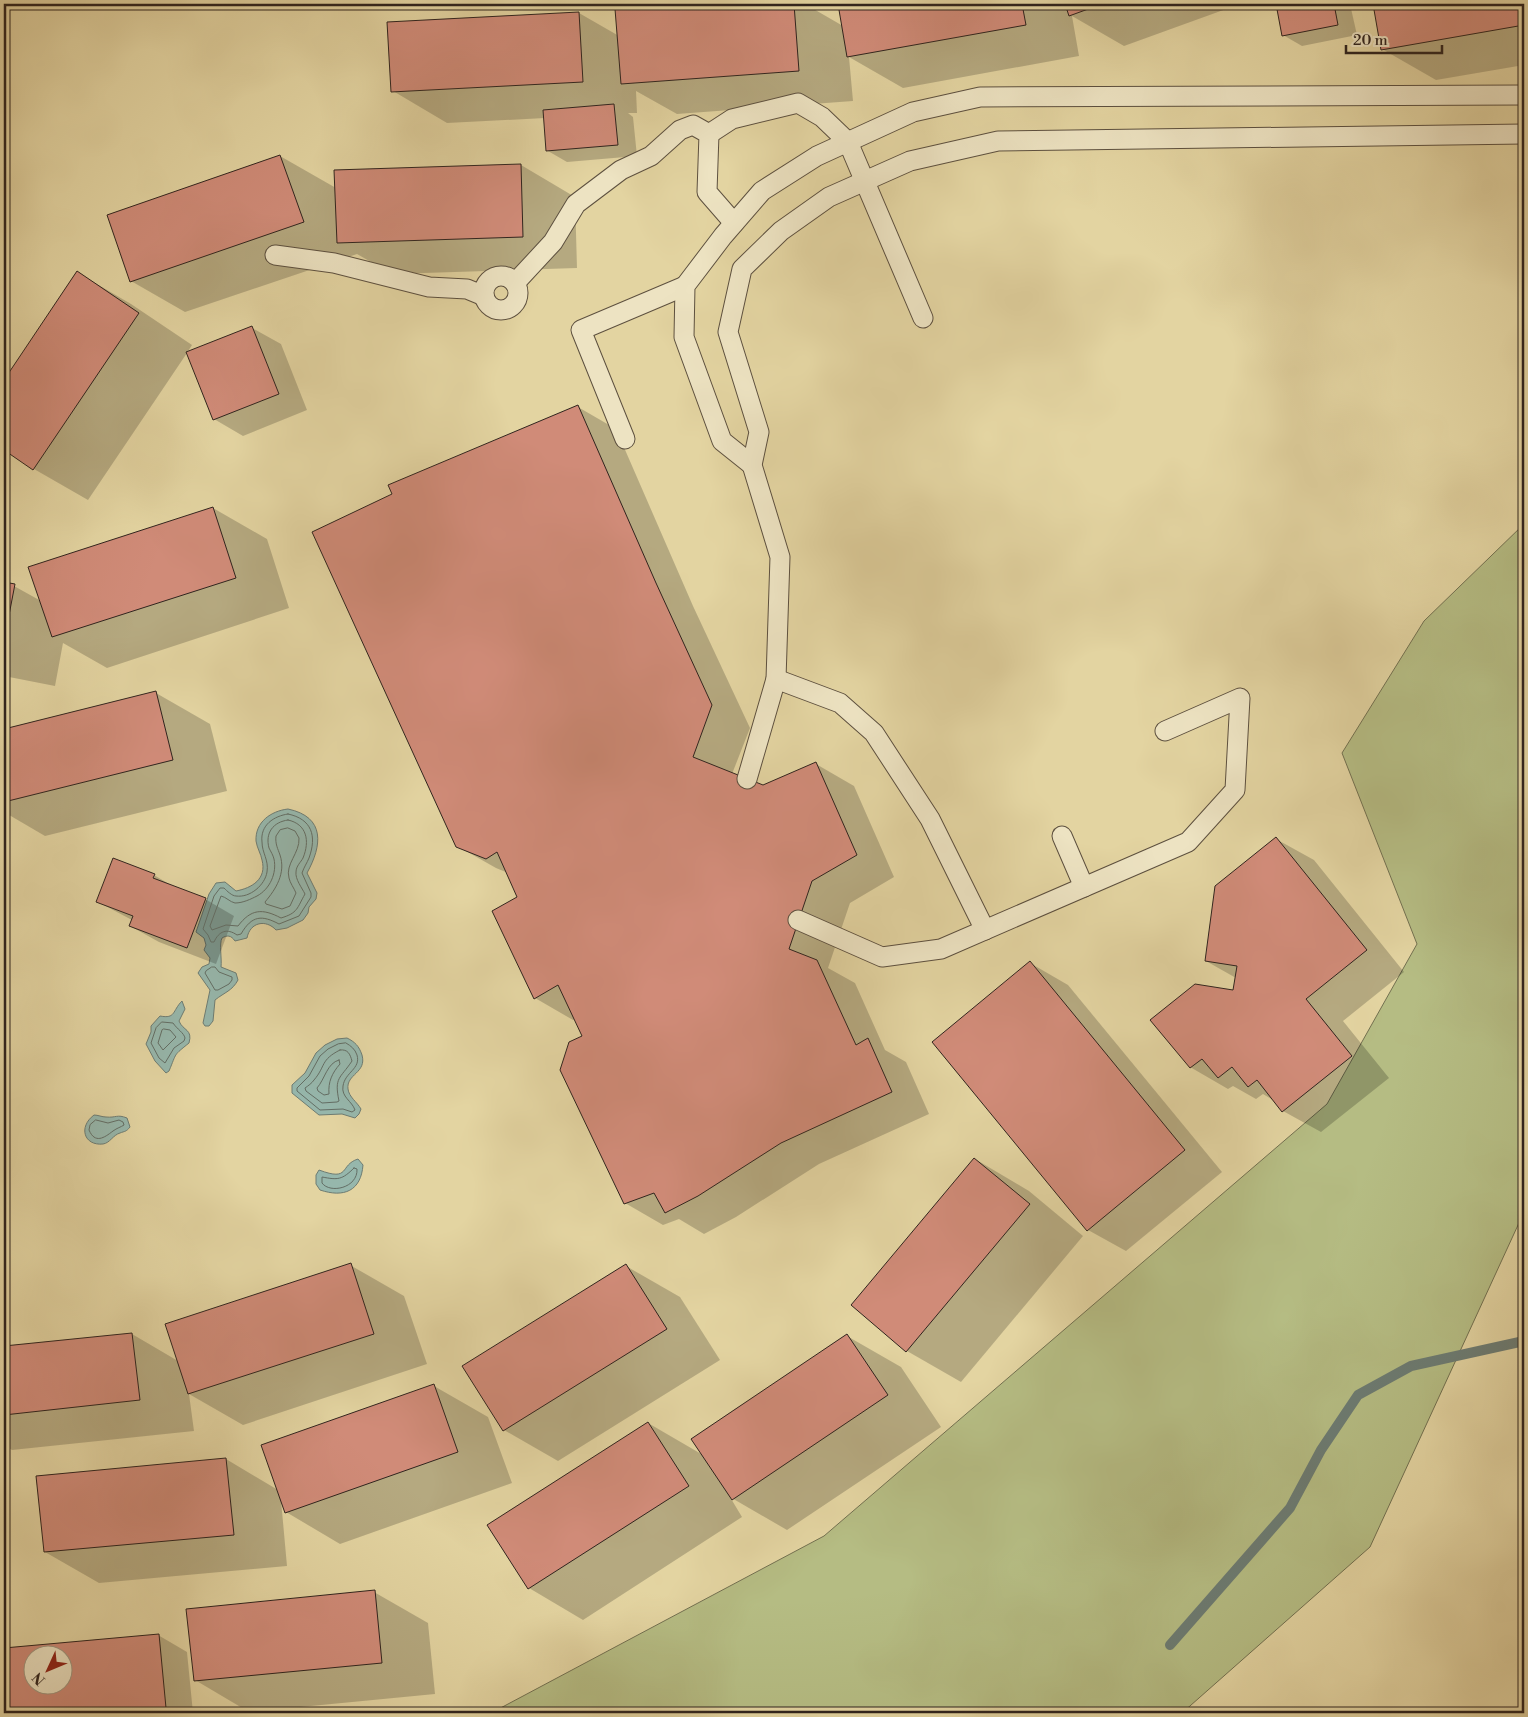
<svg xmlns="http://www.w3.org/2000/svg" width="1528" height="1717" viewBox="0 0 1528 1717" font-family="'Libre Bodoni',serif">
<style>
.green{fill:#b5bc83;stroke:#727050}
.water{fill:#96b7ac;stroke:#6d7c73}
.shadow{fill:#0003;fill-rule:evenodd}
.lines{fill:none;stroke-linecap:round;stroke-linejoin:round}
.shore{stroke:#636e65;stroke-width:1}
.stream{stroke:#6d7c73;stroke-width:10}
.building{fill:#d08b78;stroke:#30241e;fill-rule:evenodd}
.lane-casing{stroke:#5d503f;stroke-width:21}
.lane{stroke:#ede3c2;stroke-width:19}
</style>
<rect width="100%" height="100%" fill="#e3d4a1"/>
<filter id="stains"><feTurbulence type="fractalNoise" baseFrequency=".004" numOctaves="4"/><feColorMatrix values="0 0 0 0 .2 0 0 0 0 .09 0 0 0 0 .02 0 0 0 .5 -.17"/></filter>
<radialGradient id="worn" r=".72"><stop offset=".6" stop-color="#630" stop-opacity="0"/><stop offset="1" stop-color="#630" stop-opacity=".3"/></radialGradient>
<path class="green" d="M1524 524V1212L1370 1547 1182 1713H487L493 1712 824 1536 1327 1104 1417 944 1342 753 1424 621Z"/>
<g class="water">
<path d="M288 809C326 817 322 846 307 873L317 893 316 899 309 907 308 913 303 920 287 928 276 930C266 919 250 922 247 938L235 941C231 935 227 935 222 938 219 944 222 959 221 967L236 973 238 980C232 991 225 992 215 1000L213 1021 209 1026H205L203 1023 210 990 198 973 202 967 209 964 210 958 204 950 206 945 204 938 196 932 209 894 216 883 225 882 236 891C252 888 267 879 262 860 261 854 257 848 256 841 255 822 271 811 288 809Z"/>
<path d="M182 1001 185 1009 179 1021C183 1031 193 1029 189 1043 173 1056 177 1052 169 1071L166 1073 155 1061 146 1044 151 1032V1026L160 1016C176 1019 172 1011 182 1001Z"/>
<path d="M347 1038C355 1042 359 1046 362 1055 367 1073 346 1074 348 1089 349 1097 357 1102 361 1109L359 1114 355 1118 342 1114 319 1115 292 1093V1085L305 1073 316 1053 325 1045 337 1039Z"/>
<path d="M94 1115C98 1115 102 1117 106 1117 116 1118 117 1114 127 1118L130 1127C126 1132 125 1131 120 1133 113 1135 110 1143 103 1144 84 1146 78 1127 94 1115Z"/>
<path d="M358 1159 363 1165C361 1191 344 1198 320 1190L316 1184V1175L319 1170C351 1182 339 1165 358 1159Z"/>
</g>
<g class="shadow">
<path d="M700 4H805L843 26 839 4H1240L1124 46 1072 16 1079 56 903 88 849 57 853 101 677 114 636 91 637 113H628L633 117 637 156 567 162 548 151 545 118 447 123 393 91 579 13 619 36 617 10Z"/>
<path d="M1277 4H1350L1357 35 1302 46 1283 35Z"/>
<path d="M1374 4H1524V65L1436 80 1382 49Z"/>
<path d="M280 156 336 188 521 165 575 197 577 268 392 274 357 254 185 312 131 281 108 216Z"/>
<path d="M78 273 131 304 192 345 187 353 252 328 281 344 307 410 243 436 214 419 187 353 88 500 34 469 4 449V382Z"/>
<path d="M578 407 616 429 693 606 750 728 732 774 763 786 816 764 854 786 894 877 850 903 828 968 855 983 885 1050 906 1062 929 1114 819 1164 736 1217 704 1234 679 1219 663 1225 625 1203 584 1037 576 1019 573 1020 535 998 494 912 519 898 508 873 496 868 457 846Z"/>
<path d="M213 508 267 539 289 608 107 668 63 643 55 686 4 676V584L14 586 41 601Z"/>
<path d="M156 693 210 724 227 791 45 836 4 812V730Z"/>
<path d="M1276 839 1314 860 1404 972 1343 1021 1389 1078 1321 1132 1283 1111 1276 1102 1263 1094 1256 1099 1233 1086 1228 1089 1190 1067 1235 991 1236 978 1206 961Z"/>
<path d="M154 875 179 890 205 899 234 916 216 964 159 942 130 926 132 920 98 902Z"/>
<path d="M1030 963 1068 985 1222 1172 1126 1251 1088 1230Z"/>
<path d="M975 1159 1029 1191 1083 1236 961 1382 907 1351Z"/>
<path d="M350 1265 404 1296 427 1364 243 1425 189 1394 194 1431 12 1450 4 1445V1347L132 1334 178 1361Z"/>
<path d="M626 1266 680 1297 720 1360 558 1461 504 1430Z"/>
<path d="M847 1336 901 1367 941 1427 787 1530 730 1497 742 1517 583 1620 529 1588 648 1423 703 1455Z"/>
<path d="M434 1386 488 1417 512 1483 340 1544 286 1512 281 1500 287 1566 99 1583 45 1552 226 1459 278 1490Z"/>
<path d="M374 1592 428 1623 435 1694 249 1712 195 1680Z"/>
<path d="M158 1635 187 1652 193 1713H4V1649ZM32 1654H62V1684H32Z"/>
</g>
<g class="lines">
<g class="shore">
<path d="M288 814C312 819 317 836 309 858 307 863 304 867 302 873L311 893V897L299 916 279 924C262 915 252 915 241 934L237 935C227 928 219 931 214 942H211L208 935 203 929 214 896 220 888H224C227 891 232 896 236 896 250 898 265 885 267 872 269 860 262 853 262 842 260 825 274 816 288 814Z"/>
<path d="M288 820C307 824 310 841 303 858 301 862 296 866 296 872 295 879 302 888 305 894 297 908 298 913 281 918 262 908 251 909 238 926L226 925 212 930 210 926 221 896C226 897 230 902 235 903 243 903 251 899 257 896 270 889 277 873 274 859 273 855 271 852 269 848 265 833 273 822 288 820Z"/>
<path d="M288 828 295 831 299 838C300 853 285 864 289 878 290 883 294 888 296 893L290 906 282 909 266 904 265 902C276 889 286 873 280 855 278 849 275 844 276 836L280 830Z"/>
<path d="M212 967H215L219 972 232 977V980L229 984 218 990H215L205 973 206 971Z"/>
<path d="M162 1022 173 1023C177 1029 184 1033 185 1038L184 1041 174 1048 165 1063 159 1058 151 1043 156 1028Z"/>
<path d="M164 1029 170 1030 176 1037 163 1050 158 1043 162 1030Z"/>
<path d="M346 1043C351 1046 355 1049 357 1055 361 1069 345 1072 343 1086 341 1097 352 1101 355 1110L352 1112 343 1109 320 1110 297 1091V1088L309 1076 320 1056 328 1049 338 1044Z"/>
<path d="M340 1050C348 1049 350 1054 352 1061 340 1079 334 1077 339 1101L337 1102 322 1103 306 1091 305 1088C308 1086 312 1083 314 1080 326 1066 320 1060 340 1050Z"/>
<path d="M339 1060 340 1064C332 1073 328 1082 329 1094L324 1095 318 1091 317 1088C325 1079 327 1063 339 1060Z"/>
<path d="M96 1120 108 1123 119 1120 123 1122 124 1125C121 1127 117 1128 113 1131 104 1138 95 1144 89 1130L90 1125Z"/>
<path d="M354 1168 357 1169C358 1188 330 1194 322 1183V1177C338 1180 342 1180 354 1168Z"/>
</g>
<path class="stream" d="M1170 1645 1290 1508 1321 1450 1358 1395 1411 1366 1524 1341"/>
</g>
<g class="building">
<path d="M683 4H794L799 71 621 84 615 9Z"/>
<path d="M838 4H1022L1026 25 847 57Z"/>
<path d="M1065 4H1102L1069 16Z"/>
<path d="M1276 4H1334L1338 25 1282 36Z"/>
<path d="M1373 4H1524V25L1381 50Z"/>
<path d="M579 12 583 82 391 92 387 22Z"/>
<path d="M614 104 618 145 546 151 543 110Z"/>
<path d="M280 155 304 222 130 282 107 215Z"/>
<path d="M521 164 523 237 337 243 334 170Z"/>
<path d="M77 271 139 313 33 470 4 450V380Z"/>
<path d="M252 326 279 394 213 420 186 352Z"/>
<path d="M578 405 656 583 712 705 693 757 763 785 816 762 857 855 812 881 789 949 817 960 856 1045 868 1038 892 1092 781 1143 698 1196 665 1213 654 1193 624 1204 560 1070 569 1042 582 1036 558 985 534 999 492 911 517 897 497 852 486 859 456 847 312 532 392 494 388 485Z"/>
<path d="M213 507 236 578 52 637 28 567Z"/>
<path d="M4 582 15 584 4 641Z"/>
<path d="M156 691 173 760 4 802V729Z"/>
<path d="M1276 837 1367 950 1306 999 1352 1056 1282 1112 1257 1080 1248 1087 1232 1067 1218 1078 1202 1059 1190 1068 1150 1020 1195 984 1233 990 1237 966 1205 961 1215 886Z"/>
<path d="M113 858 155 874 153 878 206 898 187 948 129 926 133 916 96 902Z"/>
<path d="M1030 961 1185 1150 1087 1231 932 1042Z"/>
<path d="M974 1158 1030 1204 906 1352 851 1305Z"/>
<path d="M351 1263 374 1334 188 1394 165 1324Z"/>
<path d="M626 1264 667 1329 503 1431 462 1366Z"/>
<path d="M132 1333 140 1400 4 1415V1346Z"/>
<path d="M847 1334 888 1395 732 1500 691 1439Z"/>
<path d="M434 1384 458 1452 285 1513 261 1445Z"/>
<path d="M648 1422 689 1486 528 1589 487 1525Z"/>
<path d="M226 1458 234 1535 44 1552 36 1476Z"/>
<path d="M375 1590 382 1663 194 1681 186 1609Z"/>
<path d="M159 1634 166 1708 101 1713H4V1648ZM32 1654H62V1684H32Z"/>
</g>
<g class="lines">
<g class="lane-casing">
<g id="lane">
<path d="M709 134 732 119 798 103 822 117 848 142 923 318"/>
<path d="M275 255 334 263 429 287 467 289 484 296"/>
<circle cx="501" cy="293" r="17"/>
<path d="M515 283 553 242 576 204 621 170 651 156 680 130 693 125 709 134 707 192 734 223"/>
<path d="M625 439 581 330 685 286"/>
<path d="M752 465 722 441 684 337 685 286 723 236 762 191 817 156 913 112 980 97 1524 95"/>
<path d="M776 679 840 703 874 733 930 819 985 930"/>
<path d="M747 779 776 679 780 557 752 465 759 432 728 332 742 269 781 231 829 197 910 161 998 141 1524 134"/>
<path d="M1062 836 1084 887"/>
<path d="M798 920 882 957 941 949 1188 842 1235 790 1240 698 1165 731"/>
</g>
</g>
<use href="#lane" class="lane"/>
</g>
<rect width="1528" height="1717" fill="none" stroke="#e3d4a1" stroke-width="20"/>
<rect x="5" y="5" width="1518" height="1707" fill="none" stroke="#30241e" stroke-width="2.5"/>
<rect x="10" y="10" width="1508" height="1697" fill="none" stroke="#30241e"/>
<g transform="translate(48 1670) rotate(226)"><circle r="24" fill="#ede3c2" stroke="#a19780"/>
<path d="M0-4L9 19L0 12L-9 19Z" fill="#8f2418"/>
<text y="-8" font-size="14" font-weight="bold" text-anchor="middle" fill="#30241e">N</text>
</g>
<path d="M1346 45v8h96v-8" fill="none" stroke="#30241e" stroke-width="2.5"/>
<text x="1353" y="45" font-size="15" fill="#30241e" stroke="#ede3c2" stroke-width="4" paint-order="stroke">20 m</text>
<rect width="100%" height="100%" filter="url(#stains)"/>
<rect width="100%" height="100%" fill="url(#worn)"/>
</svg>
